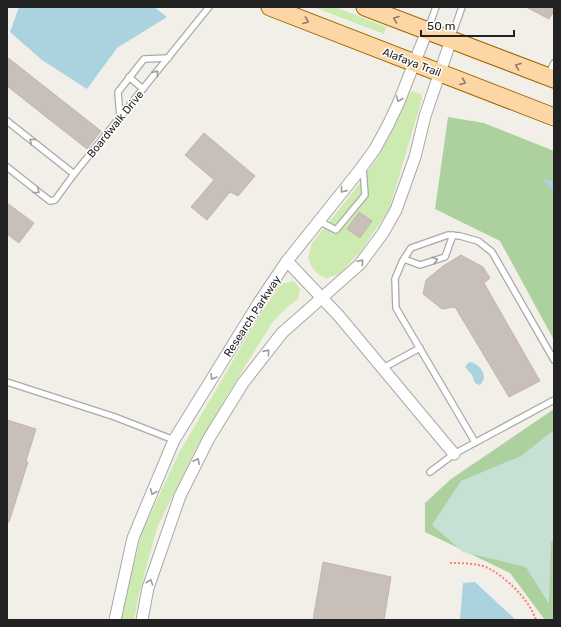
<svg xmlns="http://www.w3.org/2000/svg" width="561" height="627" viewBox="0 0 561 627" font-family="Rubik,sans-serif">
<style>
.grass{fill:#cdebb0}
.forest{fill:#add19e}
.wetland{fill:#c6e0d4}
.water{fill:#aad3df}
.building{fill:#c7bfb8;stroke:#c4b6ab}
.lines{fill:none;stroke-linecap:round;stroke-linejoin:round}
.service-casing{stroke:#a9a9a9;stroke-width:8}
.minor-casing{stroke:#a9a9a9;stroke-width:13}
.primary-casing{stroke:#a06b00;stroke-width:19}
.path{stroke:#fa8072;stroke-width:2;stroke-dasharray:2 2;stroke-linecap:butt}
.service{stroke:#fff;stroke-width:5.5}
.minor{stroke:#fff;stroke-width:11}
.primary{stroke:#fcd6a4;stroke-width:17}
.oneway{stroke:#8f7c63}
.oneway2{stroke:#9c9c9c}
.labels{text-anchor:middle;stroke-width:3;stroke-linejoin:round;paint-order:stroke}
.street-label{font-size:11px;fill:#222;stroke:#fff}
</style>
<rect width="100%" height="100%" fill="#f2efe9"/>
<g class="grass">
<path d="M313 7H335L386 27 384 34Z"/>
<path d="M412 91 421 94 422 99 389 210 360 252 339 274 327 278C316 275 312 268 308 258L312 243 353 192 380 154 409 95Z"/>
<path d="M294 281 300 289 298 299 286 308 272 323 223 402 195 450 157 528 138 598 134 620H122L121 614 142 532 179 453 259 316 281 284Z"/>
</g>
<g class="forest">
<path d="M448 117 484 123 554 151V340L500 241 435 209Z"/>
<path d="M554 409V620H545L510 573 425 532V503L451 479Z"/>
</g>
<path class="wetland" d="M554 430V539L551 543 549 604 526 567 463 552 432 525 461 481 521 456Z"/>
<g class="water">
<path d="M19 7H154L167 17 117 48 87 89 42 60 10 32Z"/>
<path d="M542 178 554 182V192Z"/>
<path d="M471 362C481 365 489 377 480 385L475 383 472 375 465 367 468 363Z"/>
<path d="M475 582 516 620H460L463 583Z"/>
</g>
<g class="building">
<path d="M526 7H554V11L549 19Z"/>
<path d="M7 57 101 131 87 149 7 86Z"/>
<path d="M204 133 255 176 238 196 230 192 207 220 191 207 214 180 185 155Z"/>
<path d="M7 203 34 223 19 243 7 234Z"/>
<path d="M359 212 372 221 360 238 347 229Z"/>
<path d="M461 255 483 267 490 278 484 283 540 381 509 397 455 307 442 309 423 294 426 280 443 266Z"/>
<path d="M7 420 36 429 26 461 28 462 9 522H7Z"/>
<path d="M323 562 391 577 384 620H313Z"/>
</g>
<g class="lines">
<g class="service-casing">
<g id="service">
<path d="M428 29 436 7"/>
<path d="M451 38 462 7"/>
<path d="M548 75 554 63"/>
<path d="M129 77 143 89"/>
<path d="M120 118 118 92 144 59 168 58"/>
<path d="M7 121 74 174"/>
<path d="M7 167 50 201 55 200 74 174 209 7"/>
<path d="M319 221 336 230 365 195 363 168"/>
<path d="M404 259 420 265 445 257 453 235"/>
<path d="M383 368 420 348"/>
<path d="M7 382 115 417 174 440"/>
<path d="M475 442 396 308 395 279 402 262 411 248 448 235 460 236 478 241 492 252 554 360"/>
<path d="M430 472 454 454 554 400"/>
</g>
</g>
<g class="minor-casing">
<g id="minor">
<path d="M287 261 339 316 454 454"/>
<path d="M115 620 133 538 174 440 260 301 287 261 359 171 375 149 388 125 398 104 427 31"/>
<path d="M142 620 148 588 180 496 209 438 243 383 282 333 360 264 383 233 396 210 415 157 425 116 451 40"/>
</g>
</g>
<g class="primary-casing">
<g id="primary">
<path d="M270 7 554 117"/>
<path d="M365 7 554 79"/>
</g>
</g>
<path class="path" d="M450 563C462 563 480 563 490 569 509 580 529 600 536 620"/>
<use href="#service" class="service"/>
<use href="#minor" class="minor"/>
<use href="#primary" class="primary"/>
</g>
<defs><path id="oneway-chevron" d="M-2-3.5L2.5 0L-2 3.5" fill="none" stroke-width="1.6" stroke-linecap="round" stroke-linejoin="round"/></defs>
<g class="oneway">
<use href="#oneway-chevron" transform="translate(396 19) rotate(-159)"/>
<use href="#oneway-chevron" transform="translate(306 21) rotate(21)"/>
<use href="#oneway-chevron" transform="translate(518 66) rotate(-159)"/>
<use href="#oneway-chevron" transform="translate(463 82) rotate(21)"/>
</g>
<g class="oneway2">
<use href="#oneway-chevron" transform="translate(156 73) rotate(-51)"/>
<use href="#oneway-chevron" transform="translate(399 99) rotate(112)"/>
<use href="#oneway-chevron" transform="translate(32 141) rotate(-142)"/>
<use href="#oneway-chevron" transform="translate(343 190) rotate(129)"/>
<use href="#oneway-chevron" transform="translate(37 191) rotate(39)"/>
<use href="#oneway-chevron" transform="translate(435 260) rotate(-18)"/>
<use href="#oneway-chevron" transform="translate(361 262) rotate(-49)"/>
<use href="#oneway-chevron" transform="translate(267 352) rotate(-51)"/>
<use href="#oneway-chevron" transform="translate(213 377) rotate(121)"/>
<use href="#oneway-chevron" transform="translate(197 461) rotate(-63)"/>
<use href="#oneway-chevron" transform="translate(153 492) rotate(113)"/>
<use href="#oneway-chevron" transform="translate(150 582) rotate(-71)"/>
</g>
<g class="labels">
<g class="street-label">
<text transform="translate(412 62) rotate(21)" y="4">Alafaya Trail</text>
<text transform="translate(115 124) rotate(-51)" y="4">Boardwalk Drive</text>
<text transform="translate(252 316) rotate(-57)" y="4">Research Parkway</text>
</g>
</g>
<rect width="561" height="627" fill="none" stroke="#222222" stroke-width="16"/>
<path d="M421 30v6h93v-6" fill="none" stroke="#222222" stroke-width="2"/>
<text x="427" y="30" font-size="12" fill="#222222" stroke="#ffffff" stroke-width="3" paint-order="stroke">50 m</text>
</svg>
